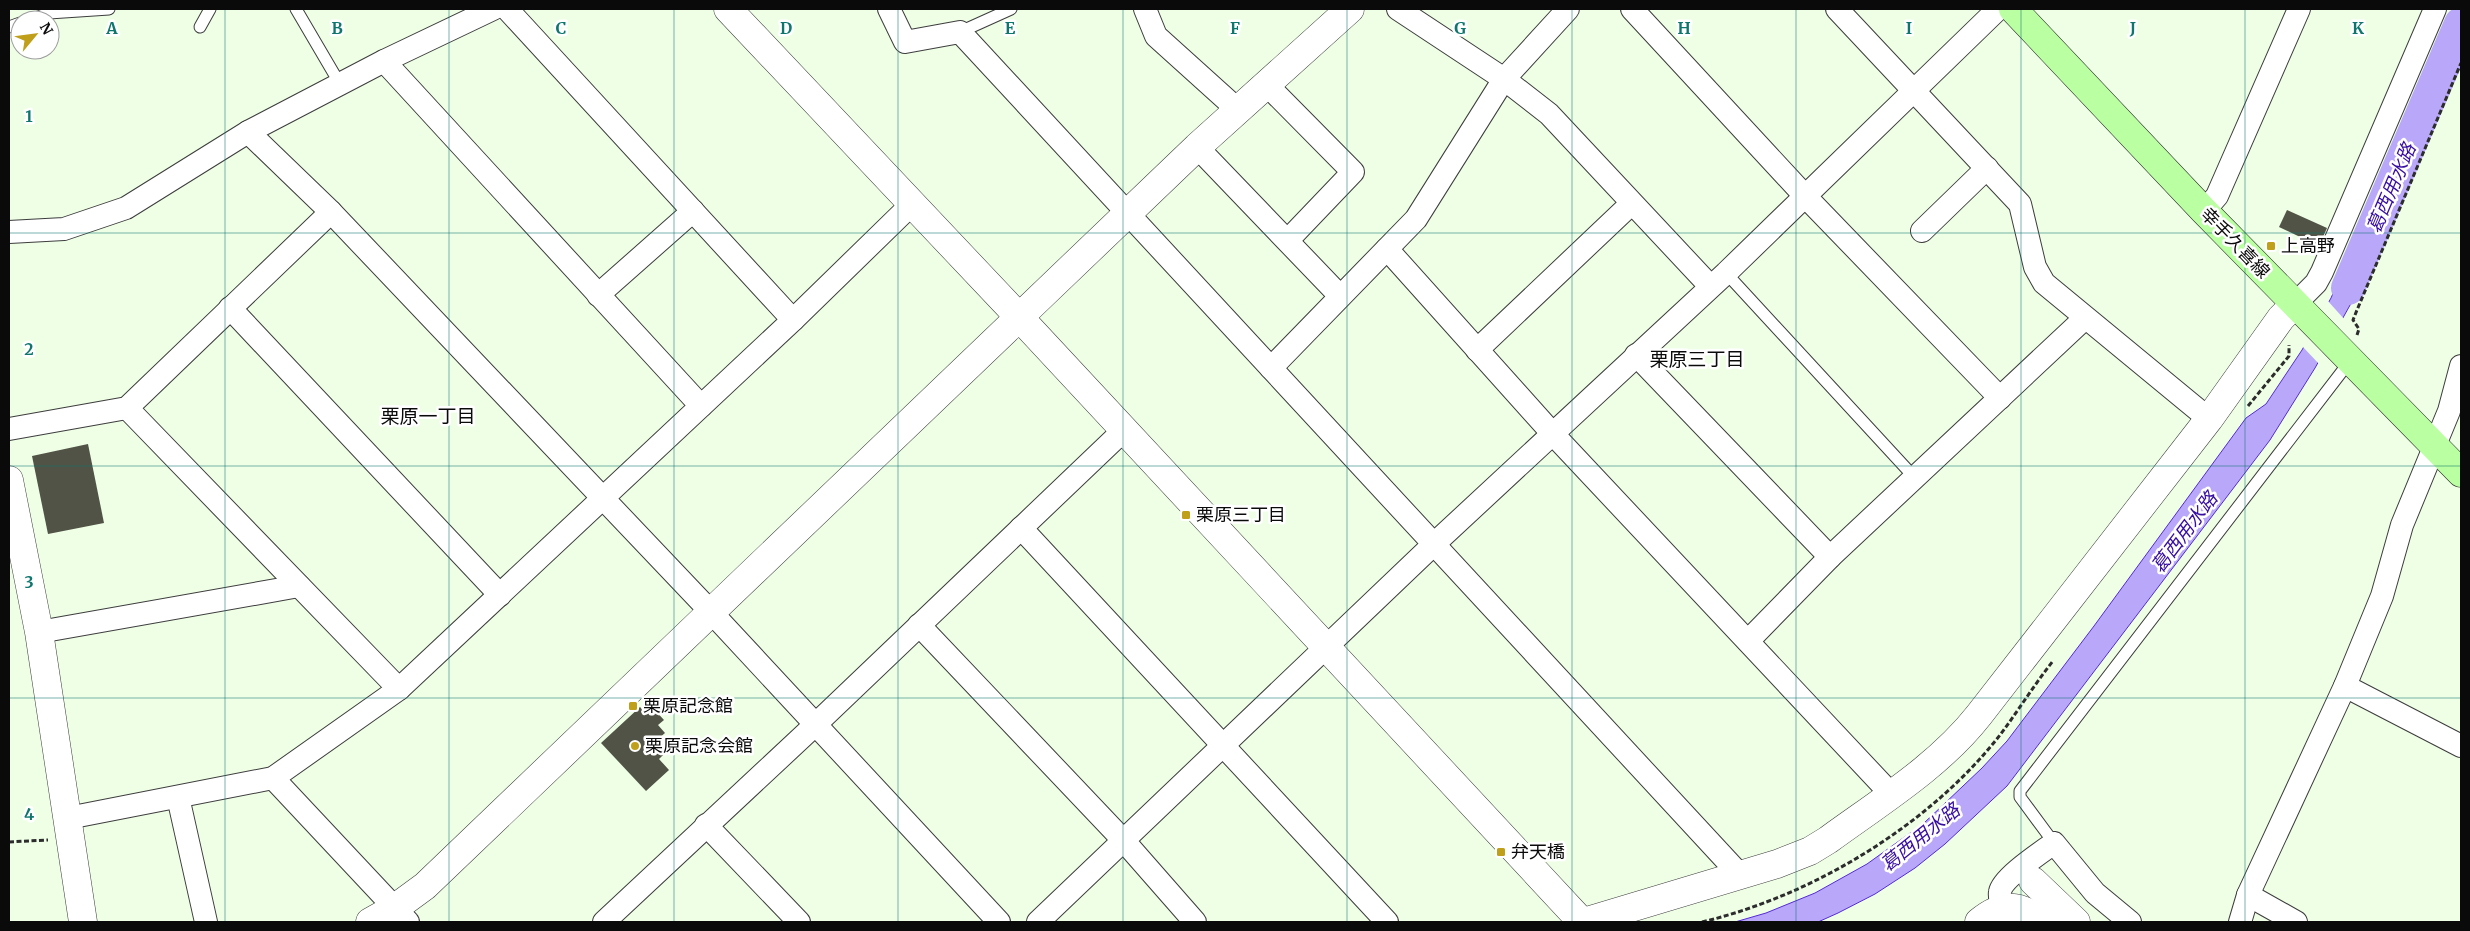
<svg xmlns="http://www.w3.org/2000/svg" width="2470" height="931" viewBox="0 0 2470 931" font-family="Merriweather,'Noto Sans JP',serif">
<style>
.water{fill:#b9a7fa;stroke:#542ad5}
.pier{fill:#efffe6}
.lines{fill:none;stroke-linecap:round;stroke-linejoin:round}
.river{stroke:#b9a7fa;stroke-width:34}
.building{fill:#505345}
.service-casing{stroke:#3d3d3d;stroke-width:13}
.minor-casing{stroke:#3d3d3d;stroke-width:24}
.tertiary-casing{stroke:#3d3d3d;stroke-width:29}
.secondary-casing{stroke:#2c2c2c;stroke-width:29}
.path{stroke:#2c2c2c;stroke-width:3;stroke-dasharray:5 2.5;stroke-linecap:butt}
.service{stroke:#fff;stroke-width:11}
.minor{stroke:#fff;stroke-width:22}
.tertiary{stroke:#fff;stroke-width:28}
.secondary{stroke:#baffa1;stroke-width:28}
.grid{fill:none;stroke:#0f766e;stroke-width:1;stroke-opacity:0.55}
.poi-dot{fill:#c09f1b;stroke:#fff;stroke-width:2}
.labels{text-anchor:middle;stroke-width:5;stroke-linejoin:round;paint-order:stroke}
.street-label{font-size:18px;fill:#0a0a0a;stroke:#fff}
.poi-label{font-size:18px;fill:#0a0a0a;stroke:#fff;text-anchor:start}
.water-label{font-size:19px;font-style:italic;fill:#370ea0;stroke:#fff}
.neighbourhood-label{font-size:19px;fill:#0a0a0a;stroke:#fff}
.grid-label{font-size:16px;text-anchor:middle;font-weight:bold;fill:#0f766e;stroke:#fff;stroke-width:5;stroke-linejoin:round;paint-order:stroke}
</style>
<rect width="100%" height="100%" fill="#efffe6"/>
<path class="water" d="M2355 242 2375 250 2354 298 2315 368 2270 440 2007 786 1945 844 1915 868 1875 894 1838 913 1818 922H1735L1766 913 1815 893 1867 864 1924 823 1982 768 2007 741 2094 626 2246 418 2266 404 2302 350 2331 298Z"/>
<path class="pier" d="M2327 300 2345 320 2320 365 2302 346Z"/>
<g class="lines">
<path class="river" d="M2348 288 2461 24"/>
</g>
<g class="building">
<path d="M2287 210 2327 228 2319 246 2279 227Z"/>
<path d="M88 444 104 523 48 534 32 456Z"/>
<path d="M640 707 646 713 652 707 664 720 658 725 665 733 658 739 668 750 659 759 669 770 646 791 601 743Z"/>
</g>
<g class="lines">
<g class="service-casing">
<g id="service">
<path d="M296 9 340 84"/>
<path d="M30 20 49 13 109 9"/>
<path d="M9 27 20 23"/>
<path d="M200 27 210 9"/>
<path d="M960 32 1011 9"/>
<path d="M1726 273 1915 478"/>
<path d="M2054 843 2020 797V791L2350 361"/>
</g>
</g>
<g class="minor-casing">
<g id="minor">
<path d="M507 9 793 320"/>
<path d="M889 9 905 42 960 32 1741 876"/>
<path d="M1145 9 1156 36 1238 110"/>
<path d="M1398 9 1504 79 1549 114 1710 286"/>
<path d="M1632 9 1805 196 2000 398"/>
<path d="M1837 9 2020 204 2035 267 2044 283 2209 419"/>
<path d="M384 61 701 406"/>
<path d="M1266 84 1353 172 1288 240"/>
<path d="M248 132 331 212 712 613 999 922"/>
<path d="M1197 147 1340 296"/>
<path d="M2204 211 2217 196 2299 9"/>
<path d="M1922 231 1987 168"/>
<path d="M9 232 64 229 126 208 248 132 384 61 493 9"/>
<path d="M1387 249 1552 433 1891 794"/>
<path d="M598 295 693 211"/>
<path d="M2295 304 2316 283 2322 272 2435 9"/>
<path d="M230 308 500 595"/>
<path d="M1477 350 1631 204"/>
<path d="M1636 355 1830 557"/>
<path d="M1271 368 1416 219 1504 79 1568 9"/>
<path d="M127 408 399 689"/>
<path d="M9 429 127 408 331 212"/>
<path d="M1021 528 1387 922"/>
<path d="M919 625 1124 841 1195 922"/>
<path d="M39 632 299 586"/>
<path d="M1748 641 1830 557 2085 318"/>
<path d="M2345 686 2461 746"/>
<path d="M273 778 408 922"/>
<path d="M178 797 206 922"/>
<path d="M68 818 273 778 399 689 793 320 912 204"/>
<path d="M706 825 799 922"/>
<path d="M2002 908C2001 903 1999 897 2000 892 2002 878 2042 852 2054 843L2095 893 2130 922"/>
<path d="M604 922 816 724 1124 430"/>
<path d="M1038 922 1434 544 1726 273 1998 9"/>
<path d="M2240 922 2248 895"/>
<path d="M2296 922 2248 895 2345 686 2382 596 2402 525 2449 411 2461 366"/>
</g>
</g>
<g class="tertiary-casing">
<g id="tertiary">
<path d="M728 9 1020 318 1582 922"/>
<path d="M9 480 39 632 83 922"/>
<path d="M2033 881 2076 922"/>
<path d="M370 922 395 908 425 886 1197 147 1350 9"/>
<path d="M1584 922 1777 864 1810 851 1828 840C1880 802 1939 766 1979 715L2209 419 2281 318 2295 304"/>
<path d="M1979 922C2003 902 2019 904 2044 922"/>
</g>
</g>
<g class="secondary-casing">
<path id="secondary" d="M2013 9 2204 211 2461 473"/>
</g>
<g class="path">
<path d="M2357 335 2359 329 2353 320 2357 310 2461 63"/>
<path d="M2248 406 2289 356V345"/>
<path d="M9 842 48 840"/>
<path d="M1702 922C1812 896 1930 825 2000 735 2018 711 2034 685 2053 661"/>
</g>
<use href="#service" class="service"/>
<use href="#minor" class="minor"/>
<use href="#tertiary" class="tertiary"/>
<use href="#secondary" class="secondary"/>
</g>
<path class="grid" d="M225 9V922M449 9V922M674 9V922M898 9V922M1123 9V922M1347 9V922M1572 9V922M1796 9V922M2021 9V922M2245 9V922M9 233H2461M9 466H2461M9 698H2461"/>
<g class="poi-dot">
<rect x="2266" y="241" width="10" height="10" rx="2.5"/>
<rect x="1181" y="510" width="10" height="10" rx="2.5"/>
<rect x="628" y="701" width="10" height="10" rx="2.5"/>
<circle cx="635" cy="746" r="5"/>
<rect x="1496" y="847" width="10" height="10" rx="2.5"/>
</g>
<g class="labels">
<g class="street-label">
<text transform="translate(2235 243) rotate(46)" y="6">幸手久喜線</text>
</g>
<g class="poi-label">
<text x="2281" y="252">上高野</text>
<text x="1196" y="521">栗原三丁目</text>
<text x="643" y="712">栗原記念館</text>
<text x="645" y="752">栗原記念会館</text>
<text x="1511" y="858">弁天橋</text>
</g>
<g class="water-label">
<text transform="translate(2391 188) rotate(-67)" y="7">葛西用水路</text>
<text transform="translate(2184 532) rotate(-53)" y="7">葛西用水路</text>
<text transform="translate(1920 837) rotate(-39)" y="7">葛西用水路</text>
</g>
<g class="neighbourhood-label">
<text x="1697" y="366">栗原三丁目</text>
<text x="428" y="423">栗原一丁目</text>
</g>
</g>
<g class="grid-label">
<text x="112" y="34">A</text>
<text x="337" y="34">B</text>
<text x="561" y="34">C</text>
<text x="786" y="34">D</text>
<text x="1010" y="34">E</text>
<text x="1235" y="34">F</text>
<text x="1460" y="34">G</text>
<text x="1684" y="34">H</text>
<text x="1909" y="34">I</text>
<text x="2133" y="34">J</text>
<text x="2358" y="34">K</text>
<text x="29" y="122">1</text>
<text x="29" y="355">2</text>
<text x="29" y="588">3</text>
<text x="29" y="820">4</text>
</g>
<rect width="2470" height="931" fill="none" stroke="#0a0a0a" stroke-width="20"/>
<g transform="translate(35 35) rotate(61)"><circle r="24" fill="#ffffff" stroke="#9d9d9d"/>
<path d="M0-4L9 19L0 12L-9 19Z" fill="#c09f1b"/>
<text y="-8" font-size="14" font-weight="bold" text-anchor="middle" fill="#0a0a0a">N</text>
</g>
</svg>
